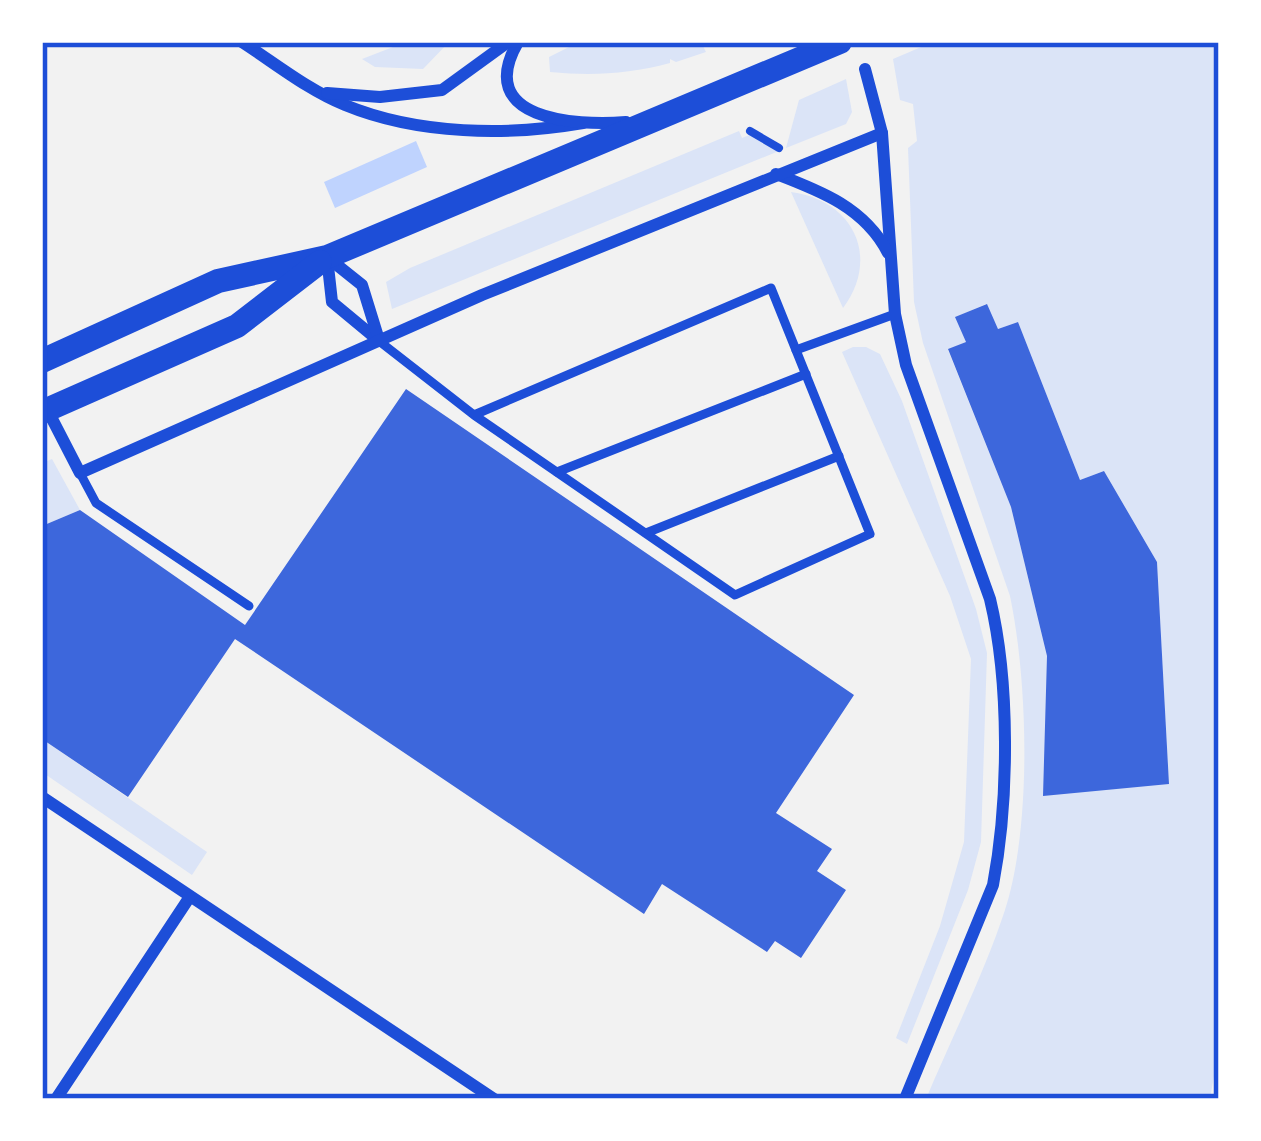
<svg xmlns="http://www.w3.org/2000/svg" width="1261" height="1141" viewBox="0 0 1261 1141" font-family="Figtree,sans-serif">
<style>
.green{fill:#dbe4f7;fill-rule:evenodd}
.water{fill:#bfd3fe}
.building{fill:#3d67dc}
.lines{fill:none;stroke-linecap:round;stroke-linejoin:round}
.path{stroke:#1d4ed8;stroke-width:8}
.service{stroke:#1d4ed8;stroke-width:9}
.minor{stroke:#1d4ed8;stroke-width:12}
.secondary{stroke:#1d4ed8;stroke-width:24}
.neatline{fill:none;stroke:#1d4ed8;stroke-width:4.5}
</style>
<rect width="100%" height="100%" fill="#f2f2f2"/>
<g class="green">
<path d="M406 42H449L423 69 375 67 362 59Z"/>
<path d="M579 42H701L706 52 676 62 670 59V63C629 74 592 76 550 72L549 57Z"/>
<path d="M933 42H1219V1047L1210 1099H926C952 1037 984 974 1005 910 1032 826 1028 682 1010 596L923 343 914 302 908 148 917 141 913 104 900 100 893 59ZM986 304 998 329 1018 322 1080 480 1104 471 1157 562 1169 784 1047 656 1011 507 948 350 966 342 956 317Z"/>
<path d="M846 79 852 112 846 124 786 148 799 100Z"/>
<path d="M739 131 742 138 752 134 779 151 392 309 386 282 410 268Z"/>
<path d="M791 192C853 200 881 257 843 308Z"/>
<path d="M853 347H866L880 354 902 401 976 609 987 653 981 842 968 890 907 1044 896 1038 940 926 964 842 971 659 950 596 842 352Z"/>
<path d="M52 459 80 510 42 526V463Z"/>
<path d="M42 739 207 852 192 875 42 772Z"/>
</g>
<path class="water" d="M416 141 427 167 335 208 324 182Z"/>
<g class="building">
<path d="M987 304 998 329 1018 322 1080 480 1104 471 1157 562 1169 784 1043 796 1047 656 1011 507 948 349 966 342 955 317Z"/>
<path d="M406 389 854 695 776 813 832 849 817 871 846 890 801 958 775 941 767 952 662 884 644 914 235 639 128 797 42 739V526L80 510 245 625Z"/>
</g>
<g class="lines">
<path class="path" d="M750 131 779 148"/>
<g class="service">
<path d="M379 341 474 415 735 595 870 534 771 288 474 415"/>
<path d="M796 350 895 314"/>
<path d="M557 472 806 374"/>
<path d="M80 473 96 503 249 606"/>
<path d="M646 533 839 456"/>
</g>
<g class="minor">
<path d="M242 42C276 64 308 90 345 105 418 135 508 136 583 123"/>
<path d="M518 42C473 120 575 126 626 122"/>
<path d="M865 69 882 133 895 314 906 365 990 599C1010 682 1009 801 993 885L905 1099"/>
<path d="M327 93 380 97 442 90 508 42"/>
<path d="M776 174C821 191 865 208 888 253"/>
<path d="M327 257 332 302 379 341"/>
<path d="M327 257 362 285 379 340"/>
<path d="M48 411 80 473 482 295 882 133"/>
<path d="M42 797 494 1099"/>
<path d="M56 1099 189 898"/>
</g>
<g class="secondary">
<path d="M42 361 218 281 327 257 840 42"/>
<path d="M42 412 237 326 320 262"/>
</g>
</g>
<rect width="1261" height="1141" fill="none" stroke="#ffffff" stroke-width="90"/>
<rect x="45" y="45" width="1171" height="1051" class="neatline"/>
</svg>
